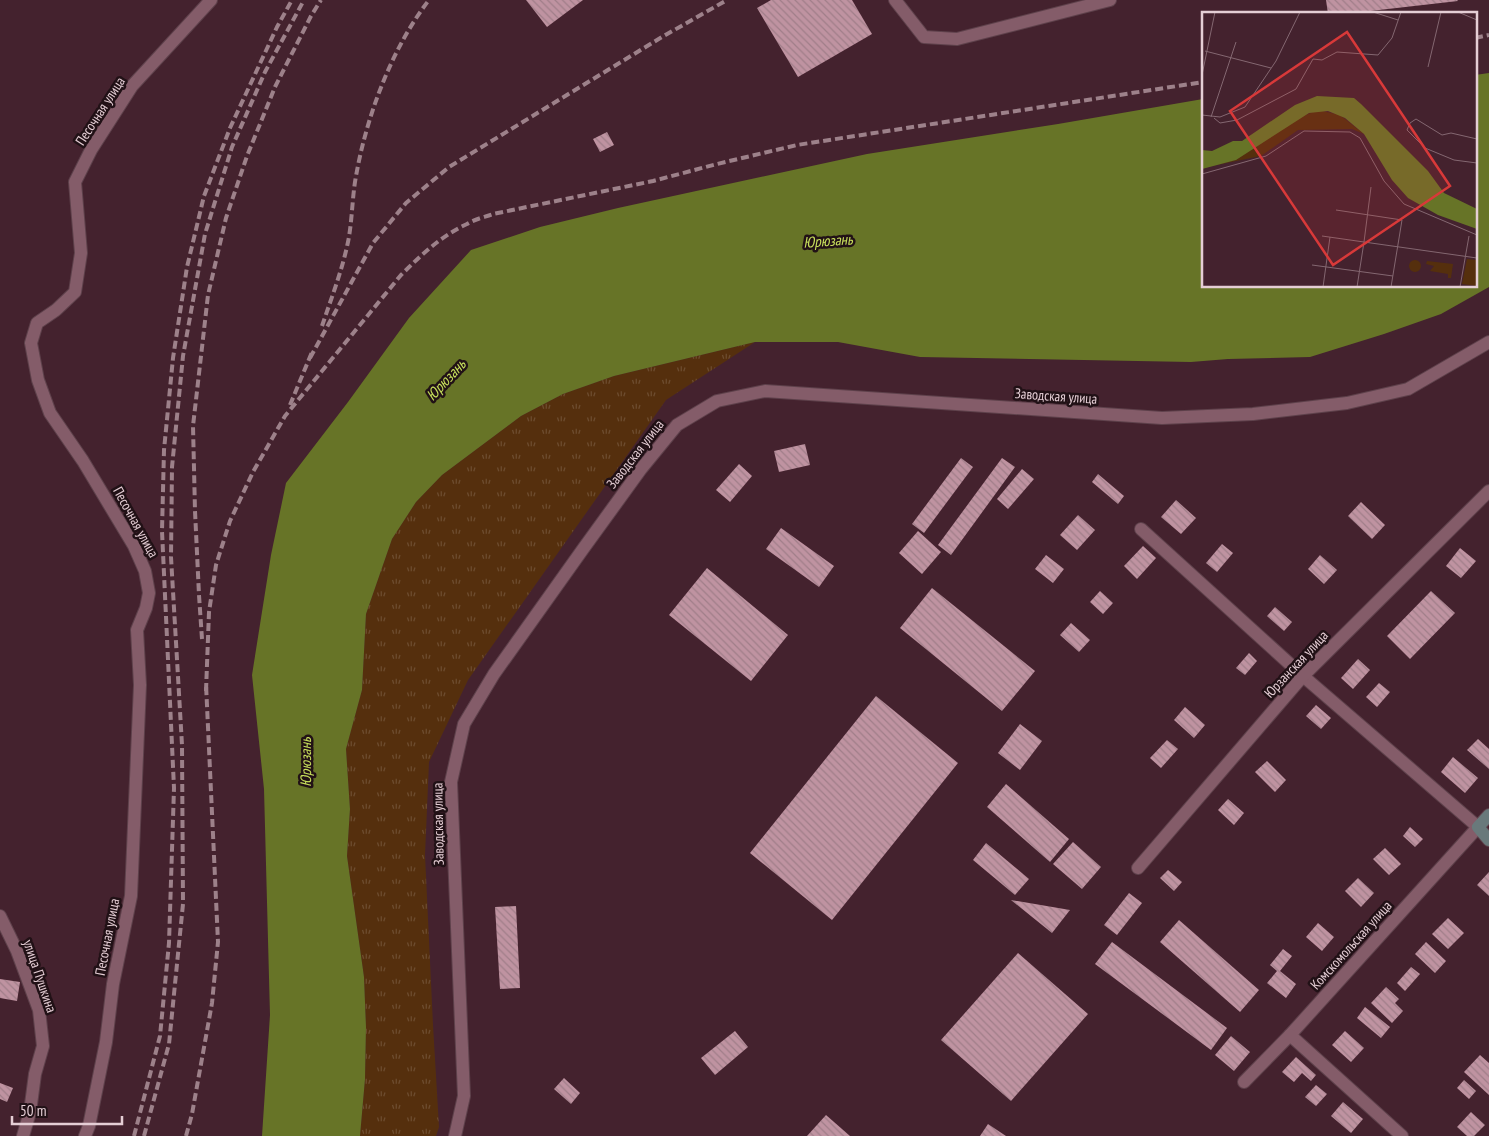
<svg xmlns="http://www.w3.org/2000/svg" width="1489" height="1136" viewBox="0 0 1489 1136" font-family="'PT Sans Narrow',sans-serif">
<style>
.grass{fill:url(#grass-tufts)}
.water{fill:#677427}
.building{fill:url(#building-back-hatch)}
.lines{fill:none;stroke-linecap:round;stroke-linejoin:round}
.minor-casing{stroke:#5e414b;stroke-width:14}
.tertiary-casing{stroke:#5e414b;stroke-width:14}
.secondary-casing{stroke:#5e414b;stroke-width:14}
.minor{stroke:#845c69;stroke-width:12}
.tertiary{stroke:#845c69;stroke-width:12}
.secondary{stroke:#69797b;stroke-width:12}
.rail{stroke:#9d818a;stroke-width:4;stroke-dasharray:8 4;stroke-linecap:butt}
.labels{text-anchor:middle;stroke-width:5;stroke-linejoin:round;paint-order:stroke}
.street-label{font-size:14px;fill:#e5ced5;stroke:#211116}
.water-label{font-size:15px;font-style:italic;fill:#c8e05c;stroke:#211116}
.inset-road{fill:none;stroke:#846771;stroke-width:1}
.view{fill:#d83939;fill-opacity:0.15;stroke:#d83939;stroke-width:2.5}
.inset-edge{fill:none;stroke:#e5ced5;stroke-width:2.5}
</style>
<defs>
<pattern id="grass-tufts" width="24" height="20" patternUnits="userSpaceOnUse" patternTransform="scale(1.25)"><rect width="24" height="20" fill="#552f0d"/><path d="M3 7l-1-3M5 7V3M7 7l1-3M15 17l-1-3M17 17v-4M19 17l1-3" fill="none" stroke="#6d4c2f"/></pattern>
<pattern id="building-back-hatch" width="6" height="6" patternUnits="userSpaceOnUse" patternTransform="scale(1.25)"><rect width="6" height="6" fill="#bf93a1"/><path d="M-1 5l2 2M0 0l6 6M5-1l2 2" fill="none" stroke="#a07e89"/></pattern>
</defs>
<rect width="100%" height="100%" fill="#44222e"/>
<path class="grass" d="M755 342 666 400 468 680 429 762 425 855 433 1025 439 1127 436 1136H360L365 1079 366 1027 364 977 347 856 350 809 346 749 362 690 366 614 392 539 416 502 442 475 521 416 563 394 614 376Z"/>
<path class="water" d="M1489 73V287L1441 314 1384 334 1310 357 1228 359 1191 362 920 357 838 342H755L614 376 563 394 521 416 442 475 416 502 392 539 366 614 362 690 346 749 350 809 347 856 364 977 366 1027 365 1079 360 1136H262L270 1015 264 789 252 675 271 555 286 483 348 402 409 318 471 250 540 227 618 208 867 154 1058 124 1203 99V286H1475V75Z"/>
<g class="building">
<path d="M526 0H583L547 27Z"/>
<path d="M771 0H852L872 34 798 77 757 8Z"/>
<path d="M1326 0H1457L1458 1 1344 14H1328Z"/>
<path d="M607 132 614 145 600 152 593 139Z"/>
<path d="M805 444 810 465 779 472 774 451Z"/>
<path d="M961 458 973 467 924 533 912 524Z"/>
<path d="M1002 458 1015 467 951 555 938 545Z"/>
<path d="M739 464 752 476 730 502 716 490Z"/>
<path d="M1022 469 1034 479 1008 509 997 499Z"/>
<path d="M1098 474 1124 496 1118 504 1092 482Z"/>
<path d="M1176 500 1196 518 1181 534 1161 517Z"/>
<path d="M1361 502 1385 525 1372 539 1348 516Z"/>
<path d="M1078 515 1095 530 1077 550 1060 535Z"/>
<path d="M781 528 834 566 819 587 766 549Z"/>
<path d="M918 531 941 552 922 574 899 553Z"/>
<path d="M1222 544 1233 553 1217 572 1206 563Z"/>
<path d="M1143 546 1156 558 1137 579 1124 566Z"/>
<path d="M1460 548 1476 561 1461 578 1446 566Z"/>
<path d="M1046 555 1064 569 1053 583 1035 569Z"/>
<path d="M1320 555 1337 570 1324 584 1308 569Z"/>
<path d="M707 568 788 635 751 681 669 615Z"/>
<path d="M932 588 1035 671 1002 711 900 628Z"/>
<path d="M1100 591 1113 603 1103 614 1090 602Z"/>
<path d="M1431 591 1455 613 1410 659 1387 636Z"/>
<path d="M1275 607 1292 622 1284 631 1267 616Z"/>
<path d="M1071 623 1090 640 1079 652 1060 635Z"/>
<path d="M1249 653 1257 661 1245 675 1236 668Z"/>
<path d="M1358 659 1370 670 1353 689 1341 678Z"/>
<path d="M1379 683 1390 692 1377 707 1366 697Z"/>
<path d="M876 696 958 763 832 920 750 853Z"/>
<path d="M1316 705 1331 718 1321 729 1306 716Z"/>
<path d="M1185 707 1205 725 1194 738 1174 720Z"/>
<path d="M1020 724 1042 741 1020 770 998 753Z"/>
<path d="M1478 739 1489 749V769L1467 750Z"/>
<path d="M1167 740 1178 749 1161 768 1150 758Z"/>
<path d="M1453 757 1478 778 1465 793 1441 772Z"/>
<path d="M1267 761 1286 780 1275 792 1255 772Z"/>
<path d="M1006 784 1069 839 1050 862 987 807Z"/>
<path d="M1228 799 1244 813 1234 825 1218 810Z"/>
<path d="M1410 827 1423 839 1415 847 1403 836Z"/>
<path d="M1073 842 1101 867 1082 889 1053 864Z"/>
<path d="M986 843 1029 879 1015 895 973 860Z"/>
<path d="M1385 848 1401 864 1389 875 1373 859Z"/>
<path d="M1168 870 1182 882 1174 891 1160 878Z"/>
<path d="M1489 872V896L1477 885Z"/>
<path d="M1358 878 1374 893 1361 907 1345 891Z"/>
<path d="M1129 893 1142 903 1117 935 1104 925Z"/>
<path d="M1011 900 1070 910 1052 933Z"/>
<path d="M516 906 520 988 500 989 495 907Z"/>
<path d="M1448 918 1464 933 1448 949 1432 934Z"/>
<path d="M1179 920 1259 990 1240 1012 1160 942Z"/>
<path d="M1318 923 1334 937 1322 951 1306 937Z"/>
<path d="M1112 942 1227 1028 1211 1050 1095 964Z"/>
<path d="M1426 942 1446 961 1435 973 1415 954Z"/>
<path d="M1283 949 1292 956 1280 971 1296 984 1286 998 1267 983 1277 971 1270 965Z"/>
<path d="M1018 953 1088 1014 1011 1101 941 1040Z"/>
<path d="M1411 967 1420 974 1405 991 1397 983Z"/>
<path d="M0 979 20 982 17 1001 0 998Z"/>
<path d="M1386 987 1399 999 1395 1003 1403 1011 1392 1023 1371 1003Z"/>
<path d="M1365 1007 1390 1027 1381 1038 1357 1018Z"/>
<path d="M735 1031 748 1047 715 1075 701 1058Z"/>
<path d="M1345 1031 1364 1048 1351 1062 1332 1045Z"/>
<path d="M1231 1036 1250 1052 1234 1071 1215 1055Z"/>
<path d="M1480 1055 1489 1063V1095L1464 1072Z"/>
<path d="M1296 1057 1316 1075 1311 1081 1302 1073 1294 1082 1282 1072Z"/>
<path d="M564 1078 580 1093 571 1104 554 1089Z"/>
<path d="M1464 1080 1476 1091 1469 1099 1457 1088Z"/>
<path d="M0 1083 13 1088 7 1102 0 1099Z"/>
<path d="M1316 1085 1327 1094 1316 1106 1305 1097Z"/>
<path d="M1343 1102 1363 1119 1351 1133 1331 1116Z"/>
<path d="M1471 1112 1485 1125 1474 1136H1467L1457 1127Z"/>
<path d="M826 1115 850 1136H807Z"/>
<path d="M988 1124 1006 1136H980Z"/>
</g>
<g class="lines">
<g class="minor-casing">
<g id="minor">
<path d="M895 0 924 37 957 39 1110 0"/>
<path d="M1141 529 1303 676 1478 827 1290 1035 1244 1082"/>
<path d="M1138 868 1303 676 1489 491"/>
<path d="M0 916 17 951 39 1010 43 1046 35 1074 30 1112 23 1136"/>
<path d="M1290 1035 1402 1136"/>
<path d="M85 1136 89 1126 106 1042 113 984 131 896 140 685 137 630 146 608 149 593 145 571 134 546 83 461 50 413 38 380 31 343 37 323 56 310 75 292 81 253 75 182 91 150 132 86 211 0"/>
</g>
</g>
<g class="tertiary-casing">
<path id="tertiary" d="M455 1136 464 1096 451 782 464 724 494 674 583 549 641 469 677 425 717 401 765 391 1162 418 1253 414 1347 403 1408 389 1489 342"/>
</g>
<g class="secondary-casing">
<path id="secondary" d="M1489 815 1478 827 1489 840"/>
</g>
<use href="#minor" class="minor"/>
<use href="#tertiary" class="tertiary"/>
<use href="#secondary" class="secondary"/>
<g class="rail">
<path d="M1475 38 1489 35"/>
<path d="M322 326C331 299 342 271 348 242 352 222 352 202 355 182 365 120 391 49 429 0"/>
<path d="M310 358 373 243 406 203 449 167 662 37 727 0"/>
<path d="M290 405 312 352"/>
<path d="M202 639 199 595 195 511 193 426 208 295 226 218 247 156 275 87 311 16 321 0"/>
<path d="M206 691 209 612 216 565 230 521 253 472 285 416 401 275C421 255 441 236 467 224 475 219 485 217 493 214L653 181 717 164 797 145 1203 82"/>
<path d="M134 1136 160 1036 169 943 174 788 162 531 164 450 173 358 187 267 204 196 230 128 277 27 292 0"/>
<path d="M144 1136 169 1044 183 904 182 745 171 557 172 467 183 356 205 234 232 147 265 72 304 0"/>
<path d="M186 1136 192 1114 212 1003 218 942 206 684"/>
</g>
</g>
<g class="labels">
<g class="street-label">
<text transform="translate(100 111) rotate(-57)" y="5">Песочная улица</text>
<text transform="translate(1056 396) rotate(4)" y="5">Заводская улица</text>
<text transform="translate(635 454) rotate(-52)" y="5">Заводская улица</text>
<text transform="translate(136 522) rotate(61)" y="5">Песочная улица</text>
<text transform="translate(1296 664) rotate(-47)" y="5">Юрзанская улица</text>
<text transform="translate(438 824) rotate(-91)" y="5">Заводская улица</text>
<text transform="translate(107 937) rotate(-79)" y="5">Песочная улица</text>
<text transform="translate(1351 945) rotate(-48)" y="5">Комскомольская улица</text>
<text transform="translate(40 976) rotate(71)" y="5">улица Пушкина</text>
</g>
<g class="water-label">
<text transform="translate(828 241) rotate(-4)" y="5">Юрюзань</text>
<text transform="translate(446 380) rotate(-47)" y="5">Юрюзань</text>
<text transform="translate(306 762) rotate(-90)" y="5">Юрюзань</text>
</g>
</g>
<g transform="translate(1202 12)">
<rect width="275" height="275" fill="#44222e"/>
<path d="M116 98 138 103 162 122 150 117 96 118 59 144 5 155 34 148 91 108Z" fill="#552f0d"/>
<path d="M207 254a6 6 0 1 1 12 0a6 6 0 1 1-12 0ZM225 249 251 252 249 266H246V262L228 259 232 254 224 252Z" fill="#552f0d"/>
<path d="M265 247 275 248V274L260 272Z" fill="#552f0d"/>
<path d="M115 84 152 86 159 92 226 159 242 181 275 197V217L236 203 206 186 190 168 162 122 143 106 126 99 107 101 34 148 0 157V138L10 139 31 129H40L93 93Z" fill="#677427"/>
<path class="inset-road" d="M171 0 196 8M256 0 275 8M3 39 69 56M226 55 239 0M0 63 13 0M0 103 18 105 43 95 74 49 98 0M9 105 34 30M12 106 18 111 35 108 94 77 111 47 120 48 135 40 176 43 190 26 199 0M275 127 249 121 240 123 214 107 208 111 205 118 223 136 252 148 275 151M0 162 64 144 102 119 148 120 158 126 182 169 202 192 275 223M134 198 200 208 189 275M120 224 162 230 169 175M110 253 191 264M121 275 128 225M155 275 162 230 275 246M258 275 267 224"/>
<path class="view" d="M145 20 248 174 131 253 28 99Z"/>
<rect width="275" height="275" class="inset-edge"/>
</g>
<path d="M12 1116v8h110v-8" fill="none" stroke="#e5ced5" stroke-width="2.5"/>
<text x="20" y="1116" font-size="15" fill="#e5ced5" stroke="#211116" stroke-width="4" paint-order="stroke">50 m</text>
</svg>
